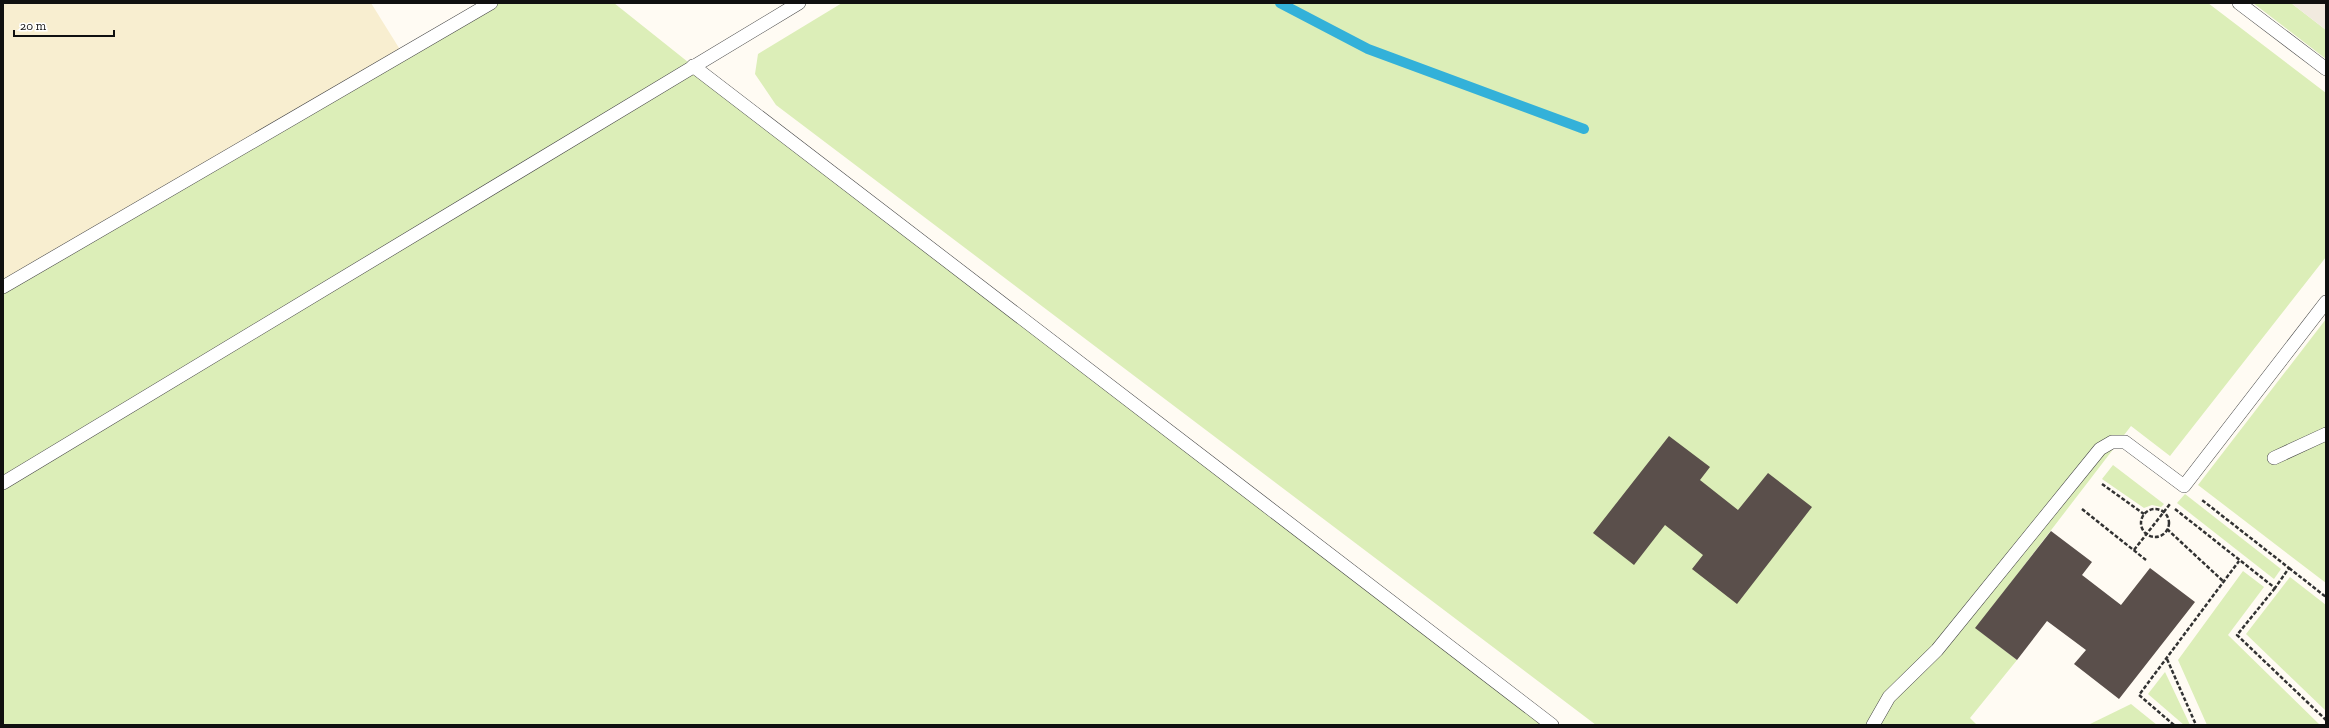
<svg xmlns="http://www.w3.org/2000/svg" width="2329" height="728" viewBox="0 0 2329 728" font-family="'Zilla Slab',serif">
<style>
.farmland{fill:#f8eed0}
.green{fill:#dceeb8}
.plaza{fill:#f1eadf}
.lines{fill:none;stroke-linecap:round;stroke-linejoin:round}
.stream{stroke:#33b1d9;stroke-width:10}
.building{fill:#5a4f4b}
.lane-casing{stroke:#434343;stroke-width:14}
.path{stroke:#323232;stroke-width:2.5;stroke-dasharray:4 2;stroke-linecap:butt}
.lane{stroke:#fff;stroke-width:13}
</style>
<rect width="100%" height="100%" fill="#fffbf3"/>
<path class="farmland" d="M3 3H371L404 56 3 287Z"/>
<g class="green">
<path d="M491 3H614L693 66 1552 725H3V287Z"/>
<path d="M842 3H2208L2326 93V257L2170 456 2131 426 1976 628 2017 660 1970 718 1977 725H1596L776 105 755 74 758 54Z"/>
<path d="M2253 3H2291L2326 30V59Z"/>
<path d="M2326 319V583L2198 485Z"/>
<path d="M2113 465 2164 504 2161 507 2152 505 2144 508 2102 479Z"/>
<path d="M2185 494 2281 569 2274 579 2177 503Z"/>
<path d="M2243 571 2264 587 2228 635 2320 725H2207L2178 660Z"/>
<path d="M2290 577 2326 605V711L2246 634Z"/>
<path d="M2165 672 2190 725H2184L2148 694Z"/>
<path d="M2131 704 2157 725H2088Z"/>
</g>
<path class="plaza" d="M2291 3H2326V30Z"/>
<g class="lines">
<path class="stream" d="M1280 3 1368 49 1584 129"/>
</g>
<g class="building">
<path d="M1669 436 1710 467 1700 480 1738 510 1768 473 1812 507 1737 604 1692 569 1703 555 1665 525 1634 565 1593 533Z"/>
<path d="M2051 531 2092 562 2082 575 2121 605 2150 568 2195 602 2119 699 2074 664 2086 650 2047 621 2017 660 1975 628Z"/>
</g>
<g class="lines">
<g class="lane-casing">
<g id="lane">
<path d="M2239 3 2326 69"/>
<path d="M693 66 1552 725"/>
<path d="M3 287 491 3"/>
<path d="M2274 458 2326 434"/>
<path d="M3 483 799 3"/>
<path d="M1873 725 1889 697 1937 650 2100 449 2112 442H2125L2184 486 2326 302"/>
</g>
</g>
<g class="path">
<path d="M2102 484 2144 514"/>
<path d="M2082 509 2146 560"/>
<path d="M2175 509 2275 588 2289 568 2202 500"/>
<circle cx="2155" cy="523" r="14"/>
<path d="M2167 529 2224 582"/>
<path d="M2134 550 2170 504"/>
<path d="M2289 568 2326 597"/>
<path d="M2275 588 2237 635 2326 720"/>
<path d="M2167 659 2196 725"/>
<path d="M2174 725 2139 695 2239 561"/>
</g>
<use href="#lane" class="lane"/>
</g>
<rect width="2329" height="728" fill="none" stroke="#101010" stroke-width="8"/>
<path d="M14 30v6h100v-6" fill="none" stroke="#101010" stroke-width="2"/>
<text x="20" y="30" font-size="12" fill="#101010" stroke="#ffffff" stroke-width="3" paint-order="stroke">20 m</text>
</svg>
